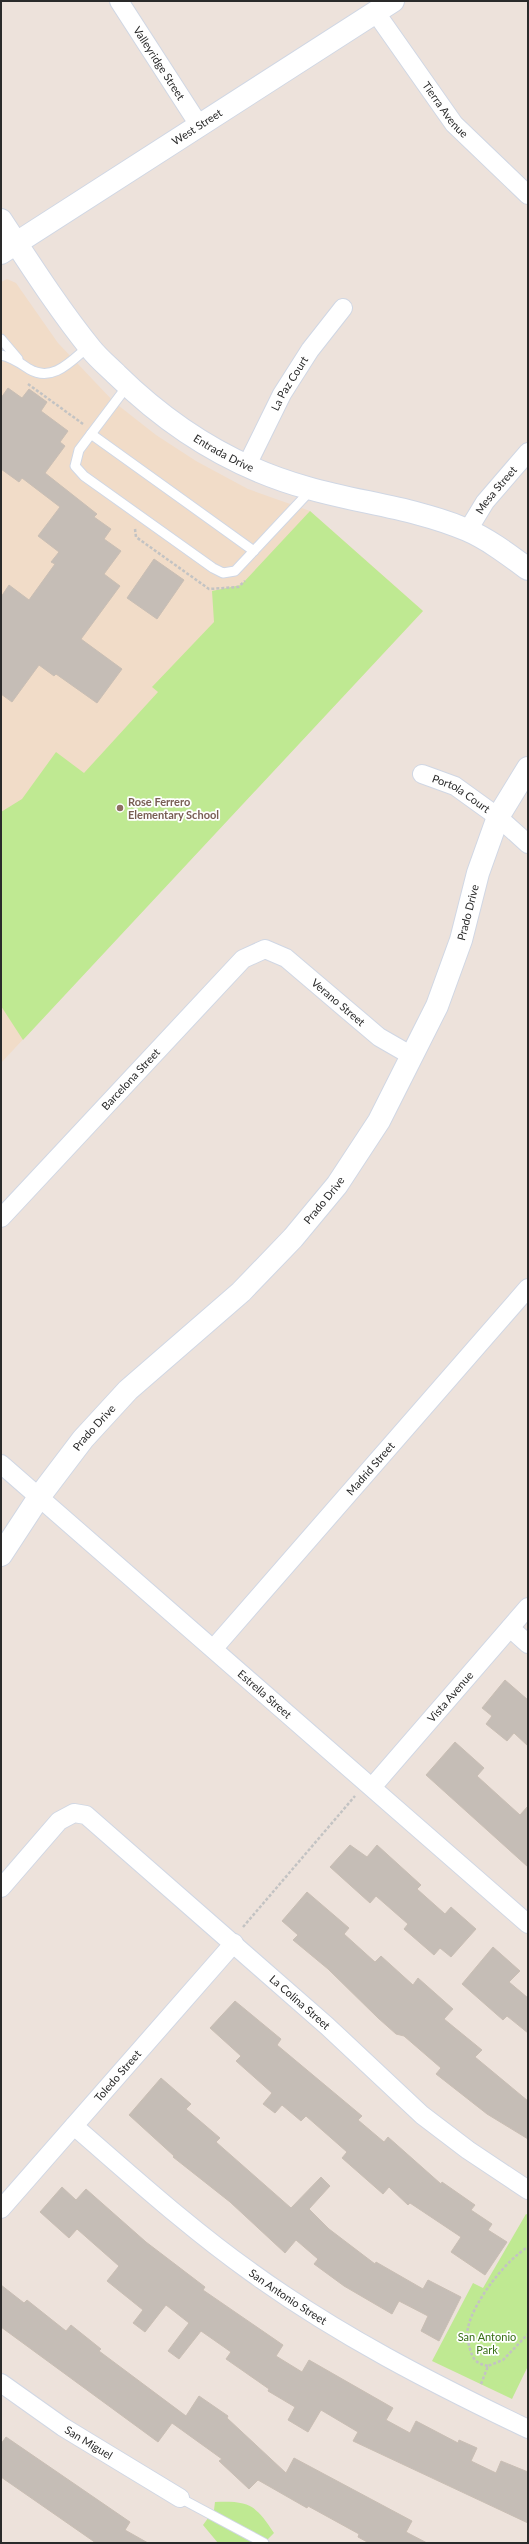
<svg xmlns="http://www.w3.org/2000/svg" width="529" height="2544" viewBox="0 0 529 2544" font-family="Lato,sans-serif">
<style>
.education{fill:#f1dcc8}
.green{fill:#bfe992}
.building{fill:#c5bdb6;stroke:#c9beb4}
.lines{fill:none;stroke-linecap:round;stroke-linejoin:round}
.service-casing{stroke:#d0d7e4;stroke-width:11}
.minor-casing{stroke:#d0d7e4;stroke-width:20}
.tertiary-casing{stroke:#d0d7e4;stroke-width:24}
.path{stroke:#c3c3c3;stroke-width:2.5;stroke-dasharray:3 2;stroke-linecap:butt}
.service{stroke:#fff;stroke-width:9}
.minor{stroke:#fff;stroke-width:18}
.tertiary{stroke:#fff;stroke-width:22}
.education-dot{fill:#8d6e63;stroke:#fff;stroke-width:1.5}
.labels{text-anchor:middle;stroke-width:3.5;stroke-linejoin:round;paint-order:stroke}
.street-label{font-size:11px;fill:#2a2a2a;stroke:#fff}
.education-label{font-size:11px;font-weight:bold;fill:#785e54;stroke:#fff;text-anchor:start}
.park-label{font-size:11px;fill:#366e14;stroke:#fff}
</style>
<rect width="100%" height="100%" fill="#ede2db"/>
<path class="education" d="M7 279 16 283 58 343 114 402 156 435 196 461 248 489 310 511 423 611 1 1063V282Z"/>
<g class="green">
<path d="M310 511 423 611 23 1040 1 1006V812L22 799 56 752 84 773 158 692 152 687 214 622 212 591 241 585Z"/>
<path d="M526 2214 528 2215V2366L512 2399 432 2361 473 2283 483 2288Z"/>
<path d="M215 2502C249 2501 255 2504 274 2533L264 2543H218L203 2525 214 2510Z"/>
</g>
<g class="building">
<path d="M8 388 22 398 29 389 47 402 41 411 68 431 60 442 65 446 45 473 97 514 94 517 111 529 104 539 121 551 104 574 120 586 81 639 122 669 97 703 56 674 54 676 39 665 12 702 1 694V597L9 585 29 600 55 564 51 562 59 552 38 536 60 507 22 478 19 482 1 469V398Z"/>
<path d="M154 559 184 580 157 619 127 598Z"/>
<path d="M505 1680 528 1700V1746L514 1733 507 1741 486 1724 492 1716 482 1708Z"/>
<path d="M455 1742 484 1768 477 1776 520 1815 528 1806V1867L426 1775Z"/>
<path d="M350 1845 367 1857 377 1845 421 1885 417 1889 445 1914 451 1907 476 1929 451 1957 440 1948 434 1955 404 1929 408 1924 376 1896 370 1903 330 1867Z"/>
<path d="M307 1892 349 1928 344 1934 375 1962 381 1956 413 1985 418 1978 453 2009 444 2019 482 2050 475 2057 528 2101V2139L487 2114 436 2074 441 2068 404 2036 396 2034 378 2018 328 1969 293 1940 298 1935 282 1921Z"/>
<path d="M493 1947 520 1971 509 1982 528 1998V2033L507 2016 503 2020 462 1984Z"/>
<path d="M235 2001 281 2039 277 2045 362 2116 358 2120 384 2142 388 2137 441 2184 442 2182 475 2205 471 2210 492 2224 488 2230 507 2242 485 2275 451 2252 461 2237 410 2203 408 2205 389 2187 383 2194 342 2158 347 2152 306 2116 301 2121 282 2105 275 2113 263 2104 272 2093 236 2061 241 2056 210 2028Z"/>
<path d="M161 2078 191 2104 186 2109 220 2138 216 2142 291 2208 321 2177 330 2186 309 2209 329 2229 375 2264 376 2262 423 2289 428 2280 461 2297 439 2341 421 2331 428 2316 399 2301 392 2314 344 2286 314 2264 318 2259 296 2240 285 2253 230 2202 173 2157 174 2156 129 2115Z"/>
<path d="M62 2187 76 2200 86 2189 146 2242 205 2287 203 2290 283 2345 276 2356 302 2372 309 2360 393 2408 386 2420 410 2433 416 2421 458 2443 459 2440 477 2448 471 2461 496 2473 501 2461 528 2472V2523L353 2441 358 2432 321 2410 308 2432 288 2420 295 2407 268 2391 269 2389 226 2359 231 2352 201 2331 179 2359 168 2351 189 2323 166 2305 145 2332 133 2323 143 2310 107 2281 119 2266 77 2229 69 2238 40 2212Z"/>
<path d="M1 2285 24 2303 27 2300 66 2331 71 2325 101 2349 99 2351 186 2416 199 2396 228 2416 227 2418 286 2473 294 2458 412 2521 406 2532 427 2543H369L358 2537 359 2534 308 2506 307 2508 258 2480 249 2489 219 2461 222 2459 172 2423 158 2442 1 2327Z"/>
<path d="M6 2437 130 2522 125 2530 148 2543H96L1 2477V2444Z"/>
</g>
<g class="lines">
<g class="service-casing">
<g id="service">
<path d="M1 339 18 359"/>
<path d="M1 355C12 357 20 363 29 369 53 383 71 361 89 346"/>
<path d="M128 385 79 450 75 466 84 476 213 568 223 573 235 571 311 490"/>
<path d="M91 434 254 551"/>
<path d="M180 2498 264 2543"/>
</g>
</g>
<g class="minor-casing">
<g id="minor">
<path id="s1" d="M119 1 199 125"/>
<path id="s2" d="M376 13 454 124 528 195"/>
<path id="s3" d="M247 465 282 394 310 350 343 308"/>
<path id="s4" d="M468 530 485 502 528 452"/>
<path id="s5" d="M422 774 455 786 498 817 528 844"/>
<path id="s6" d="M1 1218 243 959 265 949 286 958 379 1037 412 1056"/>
<path id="s7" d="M1 1464 528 1924"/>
<path d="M510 1628 528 1644"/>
<path id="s8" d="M214 1648 528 1288"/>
<path id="s9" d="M373 1786 528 1607"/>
<path id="s10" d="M1 1888 59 1821 74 1813 86 1815 327 2026 422 2115 468 2150 528 2190"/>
<path id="s11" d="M74 2126C132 2176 189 2228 251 2272 338 2335 432 2383 528 2429"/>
<path id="s12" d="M1 2209 234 1943"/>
<path id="s13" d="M1 2383 63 2427 180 2498"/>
</g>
</g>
<g class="tertiary-casing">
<g id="tertiary">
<path id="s14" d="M1 220C30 264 58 308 91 349 99 359 109 367 117 375 170 427 235 468 308 488 360 503 416 508 467 530 488 539 509 555 528 569"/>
<path id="s15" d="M1 253 393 1"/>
<path id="s16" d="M1 1555 39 1497 83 1439 128 1390 241 1292 293 1238 337 1185 379 1121 437 1006 461 940 478 873 498 817 528 768"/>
</g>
</g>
<g class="path">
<path d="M28 384 83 424"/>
<path d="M135 529 136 537 209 589 238 587 245 581"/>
<path d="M243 1927 355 1796"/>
<path d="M488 2366C477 2364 473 2360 470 2349 468 2342 466 2335 468 2328 473 2302 506 2260 528 2247"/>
<path d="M481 2384 488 2366 503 2360 528 2334"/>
</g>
<use href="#service" class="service"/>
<use href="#minor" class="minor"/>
<use href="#tertiary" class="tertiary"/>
</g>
<circle class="education-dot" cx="120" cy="808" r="4"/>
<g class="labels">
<g class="street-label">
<text dy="4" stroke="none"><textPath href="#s1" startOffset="74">Valleyridge Street</textPath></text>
<text dy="4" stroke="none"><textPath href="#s2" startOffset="119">Tierra Avenue</textPath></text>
<text dy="4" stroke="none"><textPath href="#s15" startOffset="233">West Street</textPath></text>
<text dy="4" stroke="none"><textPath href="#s3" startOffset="92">La Paz Court</textPath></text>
<text dy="4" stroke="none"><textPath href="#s14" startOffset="327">Entrada Drive</textPath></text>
<text dy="4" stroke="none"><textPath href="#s4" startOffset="49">Mesa Street</textPath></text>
<text dy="4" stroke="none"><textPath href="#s5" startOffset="44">Portola Court</textPath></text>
<text dy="4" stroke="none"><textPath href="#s16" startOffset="806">Prado Drive</textPath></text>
<text dy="4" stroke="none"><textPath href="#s6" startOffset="470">Verano Street</textPath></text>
<text dy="4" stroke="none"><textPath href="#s6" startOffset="190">Barcelona Street</textPath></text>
<text dy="4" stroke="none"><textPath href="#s16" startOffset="482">Prado Drive</textPath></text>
<text dy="4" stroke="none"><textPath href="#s16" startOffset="158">Prado Drive</textPath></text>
<text dy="4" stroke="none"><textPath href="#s8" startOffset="238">Madrid Street</textPath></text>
<text dy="4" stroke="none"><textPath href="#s7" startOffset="350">Estrella Street</textPath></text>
<text dy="4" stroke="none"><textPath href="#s9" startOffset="118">Vista Avenue</textPath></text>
<text dy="4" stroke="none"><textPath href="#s10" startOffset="402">La Colina Street</textPath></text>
<text dy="4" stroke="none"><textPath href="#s12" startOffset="177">Toledo Street</textPath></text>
<text dy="4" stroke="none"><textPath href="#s11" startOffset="274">San Antonio Street</textPath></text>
<text dy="4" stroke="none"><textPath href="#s13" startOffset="106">San Miguel</textPath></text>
</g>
<g class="education-label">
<text x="128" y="806">Rose Ferrero<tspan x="128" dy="13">Elementary School</tspan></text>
</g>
<g class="park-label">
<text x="487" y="2341">San Antonio<tspan x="487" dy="13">Park</tspan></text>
</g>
</g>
<rect width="529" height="2544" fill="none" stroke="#2a2a2a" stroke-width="4"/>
</svg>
